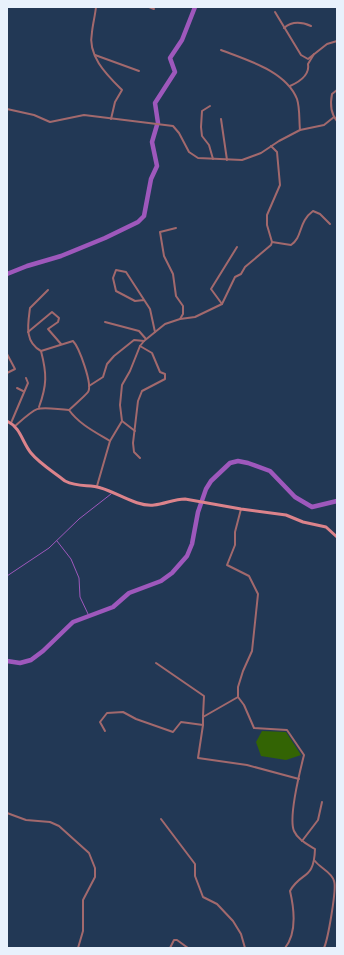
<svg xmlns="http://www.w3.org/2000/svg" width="344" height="955" viewBox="0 0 344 955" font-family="'Fira Sans',sans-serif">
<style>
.green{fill:#336404}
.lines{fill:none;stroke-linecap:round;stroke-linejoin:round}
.stream{stroke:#9e58bc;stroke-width:1}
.river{stroke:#9e58bc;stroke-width:4.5}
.street{stroke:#a2696d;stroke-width:2}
.secondary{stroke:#dc838b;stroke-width:3}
</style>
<rect width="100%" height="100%" fill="#223855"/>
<path class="green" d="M262 731 286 732 301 755 286 760 261 756 256 742Z"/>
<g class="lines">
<g class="stream">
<path d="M57 541 71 559 79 578 80 597 89 616"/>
<path d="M7 576 49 548 79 519 111 494"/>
</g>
<g class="river">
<path d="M158 123 155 103 175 72 170 58 182 40 195 7"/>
<path d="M7 274 27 266 61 256 105 238 138 222 144 216 151 179 157 166 152 142 157 125"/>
<path d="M7 661 20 663 31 660 43 651 73 622 113 607 129 593 161 581 172 573 187 556 192 544 198 512 206 489 211 481 230 463 238 461 248 463 270 471 295 497 312 507 337 501"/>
</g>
<g class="street">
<path d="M96 7C95 16 93 23 92 32 87 56 107 75 122 90L115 102 111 119"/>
<path d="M149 7 154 9"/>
<path d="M275 12 301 55 308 59 327 44 337 41"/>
<path d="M284 28C292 21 302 22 311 26"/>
<path d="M221 50C247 60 286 71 297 99 300 108 299 121 300 130"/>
<path d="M95 55 139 71"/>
<path d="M290 86C299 82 310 75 308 64L314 54"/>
<path d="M337 90 332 94C330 104 331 114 337 121"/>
<path d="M210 106 202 111 201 127 202 136 209 145 213 159"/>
<path d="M7 109 34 115 50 122 84 115 173 126 179 133 189 152 198 158 242 160 261 153 279 141 300 130 324 125 334 117"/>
<path d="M221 119 227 160"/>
<path d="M176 228 160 232 164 256 173 274 176 296 183 306V314L180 319"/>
<path d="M272 242 291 245C303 237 298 222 313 211L320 214 330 224"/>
<path d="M144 300 135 301 116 291 113 278 116 270 126 272 150 309 155 332"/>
<path d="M222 304 211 289 237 247"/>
<path d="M105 322 139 331 146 339"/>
<path d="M28 332 52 312 59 318 58 322 48 329 61 344"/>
<path d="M41 351C24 342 28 324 30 308L48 290"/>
<path d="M7 354 15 369 7 373"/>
<path d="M89 386 103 377 107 364 114 356 134 340 144 341"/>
<path d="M17 388 23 391"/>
<path d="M69 410C79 424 95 432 110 441"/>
<path d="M11 423 28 383 26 378"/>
<path d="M15 426C40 404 35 407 69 410 72 407 86 395 88 392 93 385 79 347 73 341L41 351C47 374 47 385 39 407"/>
<path d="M135 431 122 421 120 405 122 385 130 371 140 346"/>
<path d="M140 458 134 452 133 443 138 401 142 391 165 379V374L160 372 152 353 140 346 144 341 165 324 180 319 195 317 222 304 235 277 241 274 245 267 271 245 272 242 267 225V215L280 185 277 152 271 146"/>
<path d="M97 486 110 441 122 421"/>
<path d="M241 509 235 532V545L227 565 249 576 258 594 252 651 243 671 238 687V697L244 705 254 728 287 730 304 755C300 771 288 817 294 831 298 840 307 844 315 849 314 881 301 871 290 891 294 908 297 933 285 948"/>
<path d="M156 663 204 696 203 716"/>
<path d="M203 725 198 758 247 765 299 779"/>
<path d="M105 731 100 722 107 713 123 712 136 719 173 732 181 722 203 725V717L238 697"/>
<path d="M7 813 26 820 50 822 59 826 89 853 95 868V877L83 900V931L78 948"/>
<path d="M161 819 195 864V876L203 897 217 904 233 921 241 934 245 948"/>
<path d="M302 841 318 820 322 802"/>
<path d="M315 861C320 868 332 872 334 881 337 888 328 939 324 948"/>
<path d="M170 948 174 940H177L188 948"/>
</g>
<path class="secondary" d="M7 421C21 428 22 442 31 453 40 464 54 472 65 481 79 488 89 484 101 488 118 493 137 507 154 505 165 504 174 499 185 499L241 509 286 515 303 522 326 527 337 537"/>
</g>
<rect width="344" height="955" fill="none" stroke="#e8f1fc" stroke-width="16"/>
</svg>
